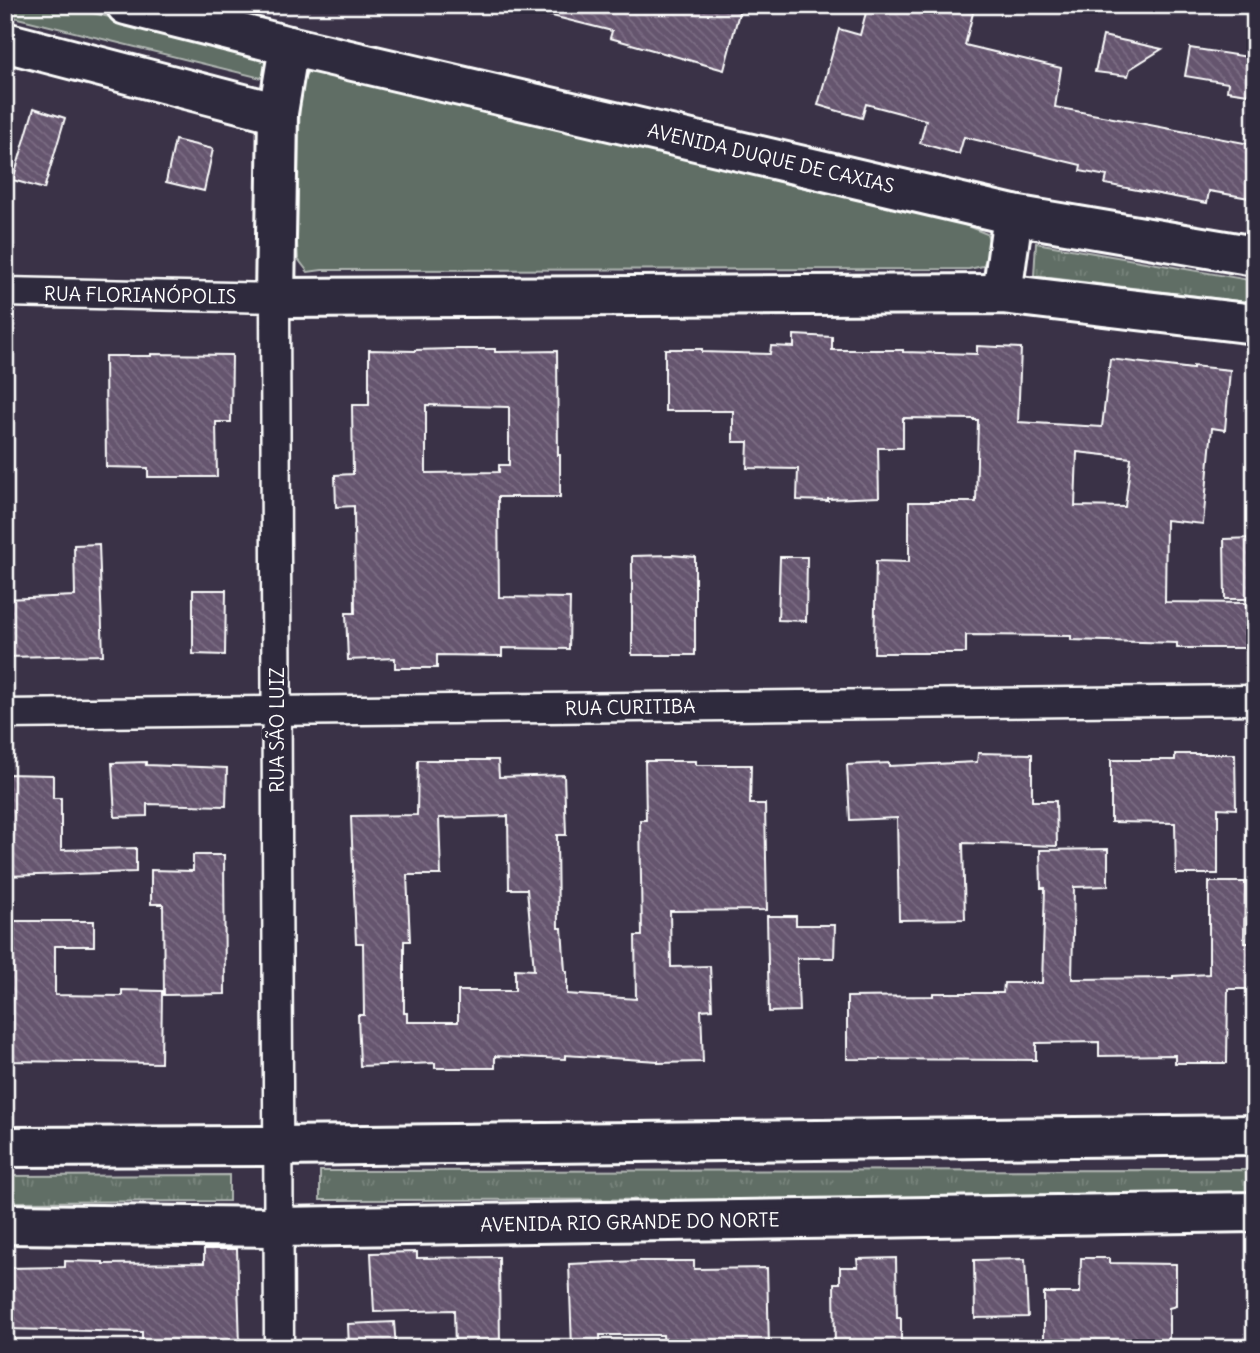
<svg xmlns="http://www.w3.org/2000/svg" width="1260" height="1353" viewBox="0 0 1260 1353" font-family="Delius,sans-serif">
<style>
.grass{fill:url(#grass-tufts);stroke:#b0b6b2;stroke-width:2}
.green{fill:#606e65;stroke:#b0b6b2;stroke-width:2}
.building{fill:url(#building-back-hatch);stroke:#fff;stroke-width:2;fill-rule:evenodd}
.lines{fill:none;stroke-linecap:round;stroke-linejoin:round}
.street-casing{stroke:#fff;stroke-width:33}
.secondary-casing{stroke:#fff;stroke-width:44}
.street{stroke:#2f2a3d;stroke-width:28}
.secondary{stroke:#2f2a3d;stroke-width:38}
.labels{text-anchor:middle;stroke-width:7;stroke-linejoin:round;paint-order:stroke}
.street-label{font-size:19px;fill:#fff;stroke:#2f2a3d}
</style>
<defs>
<pattern id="grass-tufts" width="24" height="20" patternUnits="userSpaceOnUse" patternTransform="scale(1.75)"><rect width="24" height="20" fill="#606e65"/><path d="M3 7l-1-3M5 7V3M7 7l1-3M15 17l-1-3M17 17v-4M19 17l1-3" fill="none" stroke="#78847c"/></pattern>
<pattern id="building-back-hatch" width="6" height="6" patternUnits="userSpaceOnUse" patternTransform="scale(1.75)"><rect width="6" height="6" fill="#65546e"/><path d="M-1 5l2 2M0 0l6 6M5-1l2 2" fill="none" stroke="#7c6e84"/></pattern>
</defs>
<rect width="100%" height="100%" fill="#3a3247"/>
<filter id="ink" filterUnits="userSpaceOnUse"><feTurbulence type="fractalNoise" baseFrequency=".0143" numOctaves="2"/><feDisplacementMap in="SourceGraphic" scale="14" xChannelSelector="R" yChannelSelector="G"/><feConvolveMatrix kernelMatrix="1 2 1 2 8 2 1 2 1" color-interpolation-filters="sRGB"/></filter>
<g filter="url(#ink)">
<g class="grass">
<path d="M1036 243 1255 281V303L1034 276Z"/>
<path d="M1255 1170V1199L320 1200V1171Z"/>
<path d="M229 1175V1201L5 1202V1176Z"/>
</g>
<g class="green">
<path d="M5 5H61L258 54 267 62 268 71 261 78 5 15Z"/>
<path d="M314 69 955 221 987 234 992 248 983 266 969 269 322 270 308 272 298 259 297 243 300 88 303 76Z"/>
</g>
<g class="building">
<path d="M549 5H741L724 70 610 38 612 31 548 15Z"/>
<path d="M868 5H975L965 45 1061 68 1055 107 1255 145V199L1209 191 1207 203 1105 184 1107 176 1080 171 1081 165 964 137 959 154 920 143 926 120 866 104 862 118 818 105 839 29 860 35Z"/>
<path d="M1103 36 1162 49 1130 69 1128 76 1095 72Z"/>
<path d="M1190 48 1255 58V95L1227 91 1228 83 1185 76Z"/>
<path d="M34 108 65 118 44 189 13 180Z"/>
<path d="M175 140 213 149 204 191 166 182Z"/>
<path d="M794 335 832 337V350H903V352L977 354V346L1021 348 1018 422 1102 427 1110 359 1193 369V366L1230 370 1225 430 1212 428 1203 524 1166 520 1165 602 1246 603V648H1177V643L1071 640V636L966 635V653H874L876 561 909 562V502H976L978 420H974V419L903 418V448H878L879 497 828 499V501L797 500 798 469 747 468 748 442H733V411H665V349H702V352L770 354 771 346 794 347ZM1077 452 1131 458 1125 507 1075 506Z"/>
<path d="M453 349H495V352L557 351 558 455H560V497H498L499 597 570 598 569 649 502 648V656L437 655V668H395V658L348 660 346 613H355L354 506 336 507 335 475 353 474 352 405H369V350L415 351V350ZM426 405 509 407V465H499V472L426 473Z"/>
<path d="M151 354 232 355 231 422H216L217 477H148V468L106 467 105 356H151Z"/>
<path d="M1255 538V599H1225L1224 539Z"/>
<path d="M99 544 103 655 5 657V599L75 596 74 545Z"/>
<path d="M672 555 695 557V655H632V556Z"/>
<path d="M780 557H807L806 621 778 620Z"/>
<path d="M193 590H226L225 655 193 654Z"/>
<path d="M978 753 1032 754V801H1056L1057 846 963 843 965 919 899 920 897 818 850 820 847 765 889 763V766L977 762Z"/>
<path d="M1175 754H1235L1236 809 1218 808V874H1176L1175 823 1111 822V760H1175Z"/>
<path d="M418 760H498L499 777 564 775 566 835H557L558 928H562L565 971H567V994L636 999 635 936H642L640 820H646L645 761H696V765H751L750 804H765L767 910 670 911 671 967 710 966 712 1009 701 1010 703 1062 658 1063V1061L565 1055V1059L495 1056V1068H435V1063L360 1066 358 1015H364L363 943H356L351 816 417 815ZM508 816 509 889H527L534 970 515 969V991H458V1022H407V1013H404V941H410L407 875H441L439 818Z"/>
<path d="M146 762V765L227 768 226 806 147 804V816L115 817 112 763Z"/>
<path d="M5 774 53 775V798H61V850L136 848V872L5 876Z"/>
<path d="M1108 849V886L1074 887 1072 979 1173 978V976L1209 974V882H1245L1244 943H1255V989H1228L1227 1063H1175V1055L1099 1056V1042L1036 1043V1060L847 1059V997L933 996V993H1003L1004 983H1042L1045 888H1041L1040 850Z"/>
<path d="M193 855H224L225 994 164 995 163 904H151V870L193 871Z"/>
<path d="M767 916H796V925H835L834 958H797L799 1011 769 1012Z"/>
<path d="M5 921H94V946H55V995L122 996V990L162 991 161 1063 5 1061Z"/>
<path d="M204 1249H237L240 1346H142V1332L5 1329V1268L65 1267V1261L103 1262V1264L204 1263Z"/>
<path d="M417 1252V1258L499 1257 500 1348H455L454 1310 374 1312 371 1253Z"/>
<path d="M896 1258 897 1318H901V1348H835L834 1283H840V1267H858L857 1259Z"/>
<path d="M1081 1258H1109V1263L1176 1264V1306L1169 1308V1348H1124V1344L1072 1343V1348L1044 1347V1293H1080Z"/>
<path d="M1025 1259 1028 1317 975 1318 974 1260Z"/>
<path d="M638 1261H694V1269L767 1268 769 1347 664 1348 663 1335H600L601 1348H572L569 1264Z"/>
<path d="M394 1322 396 1348H349L348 1324Z"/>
</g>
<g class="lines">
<g class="street-casing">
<g id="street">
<path d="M5 292 275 298 279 1348"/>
<path d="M5 714 1255 700"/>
</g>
</g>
<g class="secondary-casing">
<g id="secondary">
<path d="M126 5 289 46 1013 215 1255 256"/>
<path d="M5 42 278 113"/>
<path d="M289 46 278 113 275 298 1002 294 1255 324"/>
<path d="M1002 294 1013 215"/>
<path d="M5 1147 278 1146 1255 1135"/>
<path d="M5 1224 278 1227 1255 1212"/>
</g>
</g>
<use href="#street" class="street"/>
<use href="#secondary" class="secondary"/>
</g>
</g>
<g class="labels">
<g class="street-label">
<text transform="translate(771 158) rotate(13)" y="7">AVENIDA DUQUE DE CAXIAS</text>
<text transform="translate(140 295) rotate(1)" y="7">RUA FLORIANÓPOLIS</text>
<text transform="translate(630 707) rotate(-1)" y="7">RUA CURITIBA</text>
<text transform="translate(277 730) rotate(-90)" y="7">RUA SÃO LUIZ</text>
<text transform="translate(630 1222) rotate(-1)" y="7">AVENIDA RIO GRANDE DO NORTE</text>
</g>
</g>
<rect width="1260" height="1353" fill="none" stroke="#2f2a3d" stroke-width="28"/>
<rect x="14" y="14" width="1232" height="1325" fill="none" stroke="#fff" stroke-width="2.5" filter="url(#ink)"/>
</svg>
